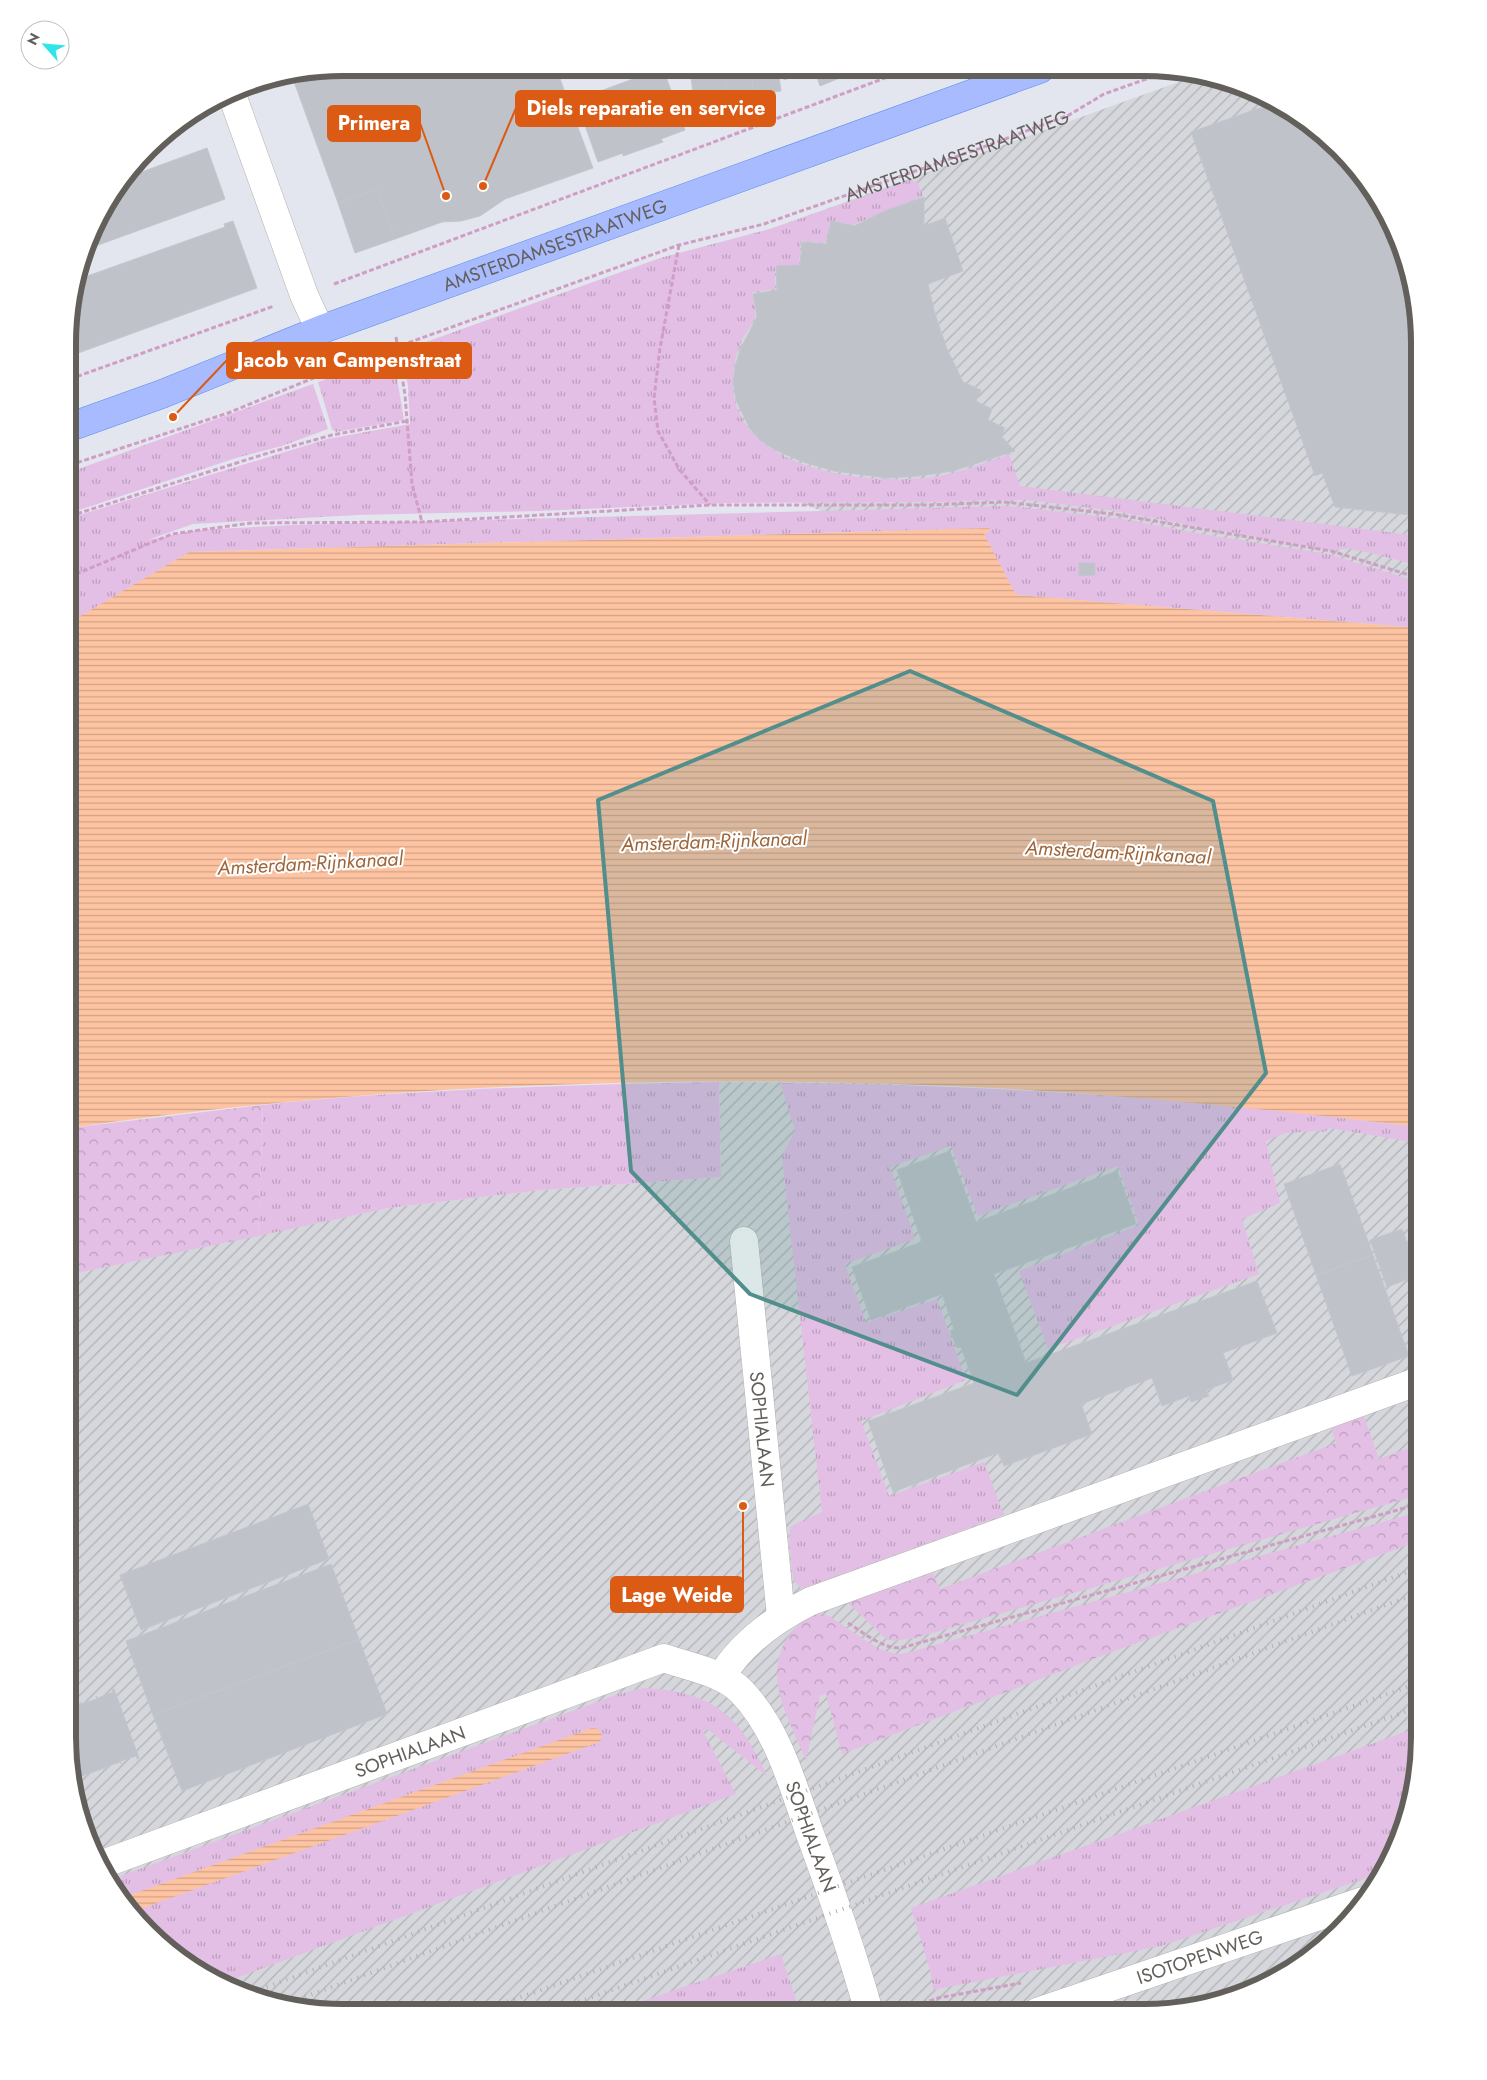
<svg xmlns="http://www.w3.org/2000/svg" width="1487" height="2080" viewBox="0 0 1487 2080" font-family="Jost,sans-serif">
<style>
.industrial{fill:url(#industrial-furrows)}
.grass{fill:url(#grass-tufts)}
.forest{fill:url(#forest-crowns)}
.water{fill:url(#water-rules)}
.building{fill:#bfc2c8;stroke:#c1c7d2}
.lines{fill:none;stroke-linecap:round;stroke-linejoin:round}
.minor-casing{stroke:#b5b2ae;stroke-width:29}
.major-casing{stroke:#5a8df0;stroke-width:29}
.path{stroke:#d09ec5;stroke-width:3;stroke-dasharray:5 2.5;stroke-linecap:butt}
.minor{stroke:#fff;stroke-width:28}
.major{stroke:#a7bbfe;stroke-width:28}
.rail{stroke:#afafae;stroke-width:4;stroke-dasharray:1 6;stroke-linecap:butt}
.marked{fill:#518e8c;fill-opacity:0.2;stroke:#518e8c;stroke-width:4;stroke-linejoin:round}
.labels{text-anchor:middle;stroke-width:4;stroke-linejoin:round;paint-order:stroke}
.street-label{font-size:19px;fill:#635f5b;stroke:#fff}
.water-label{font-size:20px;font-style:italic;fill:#9e673b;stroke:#fff}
.rim{fill:none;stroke:#635f5b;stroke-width:6}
.leader{fill:none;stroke:#db5a14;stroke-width:2}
.callout-dot{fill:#db5a14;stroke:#fff;stroke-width:2}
.callout{fill:#db5a14;stroke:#db5a14;stroke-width:2}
.callout-label{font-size:20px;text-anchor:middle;font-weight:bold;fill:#fff}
</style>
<defs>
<pattern id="industrial-furrows" width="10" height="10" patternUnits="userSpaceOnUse" patternTransform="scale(1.25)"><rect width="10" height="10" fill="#d5d7dc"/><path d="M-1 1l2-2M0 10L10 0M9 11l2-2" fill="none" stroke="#b0b2b5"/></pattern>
<pattern id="grass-tufts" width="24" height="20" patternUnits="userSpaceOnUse" patternTransform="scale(1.25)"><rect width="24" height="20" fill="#e3bfe5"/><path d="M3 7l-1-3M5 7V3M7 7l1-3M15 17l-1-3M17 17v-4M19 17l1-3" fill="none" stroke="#bc9ebd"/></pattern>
<pattern id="forest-crowns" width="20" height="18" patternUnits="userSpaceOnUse" patternTransform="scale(1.25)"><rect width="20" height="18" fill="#e3bfe5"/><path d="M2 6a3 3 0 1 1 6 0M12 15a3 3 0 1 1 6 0" fill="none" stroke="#bc9ebd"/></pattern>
<pattern id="water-rules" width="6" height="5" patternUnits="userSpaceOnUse" patternTransform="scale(1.25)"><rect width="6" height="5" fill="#fec4a2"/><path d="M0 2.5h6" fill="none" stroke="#d1a287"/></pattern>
</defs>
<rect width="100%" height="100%" fill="#e3e6ee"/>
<g class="industrial">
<path d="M1198 75 1249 88 1311 124 1362 175 1391 221 1414 289 1419 343V628L1018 595 744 478 695 382 773 228Z"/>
<path d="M719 1082 869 1083 1175 1100 1419 1127V1755L1405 1826 1373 1890 1325 1944 1266 1984 1198 2007 1144 2012 307 2010 238 1992 176 1956 136 1918 96 1859 73 1791 68 1737V1275L389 1208 542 1190 721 1177Z"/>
</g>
<g class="grass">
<path d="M910 180 918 183 923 196 853 225 831 221 825 243 801 241 799 265 775 266V289L752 292C753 299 755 307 755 315 755 322 747 331 743 338 734 357 730 380 735 401 753 473 872 485 933 477 958 473 985 463 1009 454L1020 486 1419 536V565C1399 563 1349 543 1334 551L1115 511 1029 500H983L943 502 726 503 538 511 358 515 193 524 148 540 197 530 294 525 1009 506 1123 519 1202 534 1328 554 1419 582V628L1018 595 1014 591 983 534 990 531 989 528 189 552 69 624 70 518 327 439 410 424 408 386 401 351 660 258 773 228Z"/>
<path d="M393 354 404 420 336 432 332 429 318 382Z"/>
<path d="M313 384 328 429 282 446 236 458 70 513V472Z"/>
<path d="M719 1082 721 1177 542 1190 389 1208 258 1236 263 1105C414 1089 567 1085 719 1082Z"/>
<path d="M780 1083C912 1084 1043 1090 1174 1100 1256 1107 1338 1117 1419 1127V1143L1329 1128 1325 1132 1317 1131 1285 1133 1268 1140 1266 1142 1280 1203 1242 1219 1259 1274 1048 1349 1019 1271 1139 1225 1118 1166 978 1216 951 1146 890 1167 915 1239 845 1264 866 1323 937 1299 966 1380 861 1421 889 1496 984 1462 1004 1515 801 1589 793 1579 789 1540 791 1526 822 1512 782 1157 795 1130Z"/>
<path d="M643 1688C711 1691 740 1714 767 1776L707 1729 703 1731 736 1794 223 1983 176 1956 136 1918 110 1880 616 1695Z"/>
<path d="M1419 1727V1755L1405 1826 1382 1873 1161 1946 933 1990 931 1974 911 1908Z"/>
<path d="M781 1954 800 2012 613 2011Z"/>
</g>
<g class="forest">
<path d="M263 1105 258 1236 68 1275 69 1128Z"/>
<path d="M1364 1416 1379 1459 1419 1444V1495L915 1638 894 1641 886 1639 848 1603 933 1573 940 1589 1336 1443 1331 1427Z"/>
<path d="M1419 1512V1541L1101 1656 842 1754 826 1694 820 1696 806 1760C787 1714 756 1668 798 1625 805 1618 814 1612 825 1615 831 1616 836 1621 841 1624 861 1637 879 1653 902 1654Z"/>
</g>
<g class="water">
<path d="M989 528 990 531 984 534 1014 591 1018 595 1419 628V1127C1284 1111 1149 1097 1013 1089 698 1072 380 1083 69 1128V624L72 621 189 552Z"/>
<path d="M592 1728 598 1729 602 1735 601 1740 597 1743 132 1912 122 1898Z"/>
</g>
<g class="building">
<path d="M343 68H556L593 168 505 199 480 216 461 221 442 222 395 239 377 189 338 203 292 76Z"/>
<path d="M663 68 685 130 661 139 663 142 623 156V153L598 162 576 100Z"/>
<path d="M690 68 725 69 728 98 694 103Z"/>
<path d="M725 69H751L754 95 728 98Z"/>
<path d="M751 69H778L781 91 754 95Z"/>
<path d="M783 69H814L784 80Z"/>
<path d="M814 69H839L842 77 820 86Z"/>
<path d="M839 69H865L842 77Z"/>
<path d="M1274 103 1311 124 1362 175 1391 221 1414 289 1419 343V516L1335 507 1322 473 1315 476 1191 132Z"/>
<path d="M195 116 196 120 178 126Z"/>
<path d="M207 148 225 199 90 248 104 206 128 177Z"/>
<path d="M377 189 395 239 355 253 338 203Z"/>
<path d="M924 197V226L945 218 963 271 928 284 935 314 947 349 963 382 981 390 976 401 992 409 988 420 1005 428 1001 436 1015 451 953 471 919 476 887 478 834 471 803 462 775 450 760 440 750 429 736 400 733 382 735 367 740 350 757 317 753 294 777 290 776 266 800 265 802 242 826 244 831 221 854 226 885 211Z"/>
<path d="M233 221 257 288 70 356V307L79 279 225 227 224 224Z"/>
<path d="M1079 563H1095V575L1079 576Z"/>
<path d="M950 1151 976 1222 1117 1171 1130 1206 1136 1224 994 1274 1026 1363 1257 1281 1277 1333 1223 1353 1233 1380 1206 1390 1209 1396 1191 1402 1189 1396 1162 1406 1152 1378 1081 1404 1092 1434 1004 1466 998 1453 893 1492 868 1421 974 1383 961 1347 957 1348 950 1331 954 1329 942 1294 871 1320 852 1267 922 1242 897 1170Z"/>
<path d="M1340 1164 1373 1255 1316 1275 1284 1184Z"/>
<path d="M1402 1229 1419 1275 1387 1287 1370 1240Z"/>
<path d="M1373 1255 1409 1356 1352 1376 1316 1275Z"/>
<path d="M308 1504 329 1559 141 1630 120 1575Z"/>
<path d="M331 1564 359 1639 153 1715 126 1641Z"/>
<path d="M359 1639 387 1714 182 1791 153 1715Z"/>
<path d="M114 1689 139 1758 137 1759 136 1756 121 1761V1764L120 1762 105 1767 106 1769 104 1770V1768L88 1774V1776L87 1774 72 1780 68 1737V1709L80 1704 81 1702V1704L97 1699 96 1696 98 1698 113 1692 112 1690Z"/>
</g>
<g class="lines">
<g class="minor-casing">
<g id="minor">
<path d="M232 95 304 295 320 330"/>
<path id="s2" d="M744 1241 781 1617"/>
<path d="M721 1677C742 1642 775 1619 811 1601L1419 1381"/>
<path id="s3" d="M100 1865 664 1658C689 1667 722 1672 741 1691 778 1729 793 1786 810 1834 832 1893 852 1952 869 2012"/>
<path id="s4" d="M1037 2012 1363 1901"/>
</g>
</g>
<g class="major-casing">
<g id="major">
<path id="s5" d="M70 427 162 394 320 330 1040 69"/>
</g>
</g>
<g class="path">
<path d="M679 245 660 348 654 398 658 431 679 469 710 505"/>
<path d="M334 284 909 69"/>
<path d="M396 337 405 395 412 484 422 522"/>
<path d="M70 379 274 306"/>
<path id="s1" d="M70 465 228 413 333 370 679 245 764 224 981 148 1069 115 1104 94 1172 70"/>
<path d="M70 516 268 453 332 435 407 421"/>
<path d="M69 577 172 534 251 523 422 522 711 505H928L1004 502 1113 514 1331 551 1419 578"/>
<path d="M848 1623C864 1633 883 1649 901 1648L1419 1504"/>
<path d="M901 2011 938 1998 1021 1983"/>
</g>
<use href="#minor" class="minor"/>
<use href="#major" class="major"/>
<g class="rail">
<path d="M247 1994 1419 1568"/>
<path d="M285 2004 1419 1593"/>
<path d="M481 2011 1419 1683"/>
<path d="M552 2011 1419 1707"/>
</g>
</g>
<path class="marked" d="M910 671 1213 801 1266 1073 1017 1395 750 1294 631 1171 598 800Z"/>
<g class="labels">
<g class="street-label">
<text dy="7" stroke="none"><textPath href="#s1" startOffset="940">AMSTERDAMSESTRAATWEG</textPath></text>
<text dy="7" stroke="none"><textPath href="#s5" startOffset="518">AMSTERDAMSESTRAATWEG</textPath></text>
<text dy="7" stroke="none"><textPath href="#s2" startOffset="189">SOPHIALAAN</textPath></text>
<text dy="7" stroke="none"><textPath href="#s3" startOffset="330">SOPHIALAAN</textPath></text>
<text dy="7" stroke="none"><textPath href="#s3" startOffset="848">SOPHIALAAN</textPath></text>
<text dy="7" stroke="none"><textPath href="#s4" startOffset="172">ISOTOPENWEG</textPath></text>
</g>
<g class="water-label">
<text transform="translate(714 841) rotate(-2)" y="7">Amsterdam-Rijnkanaal</text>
<text transform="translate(1118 852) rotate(3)" y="7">Amsterdam-Rijnkanaal</text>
<text transform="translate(310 863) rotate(-3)" y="7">Amsterdam-Rijnkanaal</text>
</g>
</g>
<path d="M0 0H1487V2080H0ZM343 76H1144A267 267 0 0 1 1411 343V1737A267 267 0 0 1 1144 2004H343A267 267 0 0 1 76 1737V343A267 267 0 0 1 343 76Z" fill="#fff" fill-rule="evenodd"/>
<path class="rim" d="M343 76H1144A267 267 0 0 1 1411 343V1737A267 267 0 0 1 1144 2004H343A267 267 0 0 1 76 1737V343A267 267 0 0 1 343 76Z"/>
<path class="leader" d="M483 186L516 108M446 196L420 123M173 417L227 360M743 1506L743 1595"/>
<g class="callout-dot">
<circle cx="483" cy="186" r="5"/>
<circle cx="446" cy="196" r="5"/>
<circle cx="173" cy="417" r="5"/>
<circle cx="743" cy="1506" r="5"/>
</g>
<g class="callout">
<rect x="516" y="91" width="259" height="35" rx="5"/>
<rect x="328" y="106" width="92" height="35" rx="5"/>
<rect x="227" y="343" width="244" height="35" rx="5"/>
<rect x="611" y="1577" width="132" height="35" rx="5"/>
</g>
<g class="callout-label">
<text x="646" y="115">Diels reparatie en service</text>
<text x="374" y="130">Primera</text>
<text x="349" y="367">Jacob van Campenstraat</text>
<text x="677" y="1602">Lage Weide</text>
</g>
<g transform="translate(45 45) rotate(297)"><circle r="24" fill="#ffffff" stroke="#c1bfbd"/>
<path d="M0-4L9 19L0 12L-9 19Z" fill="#2fe5e7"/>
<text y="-8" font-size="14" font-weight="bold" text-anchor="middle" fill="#635f5b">N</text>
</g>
</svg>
